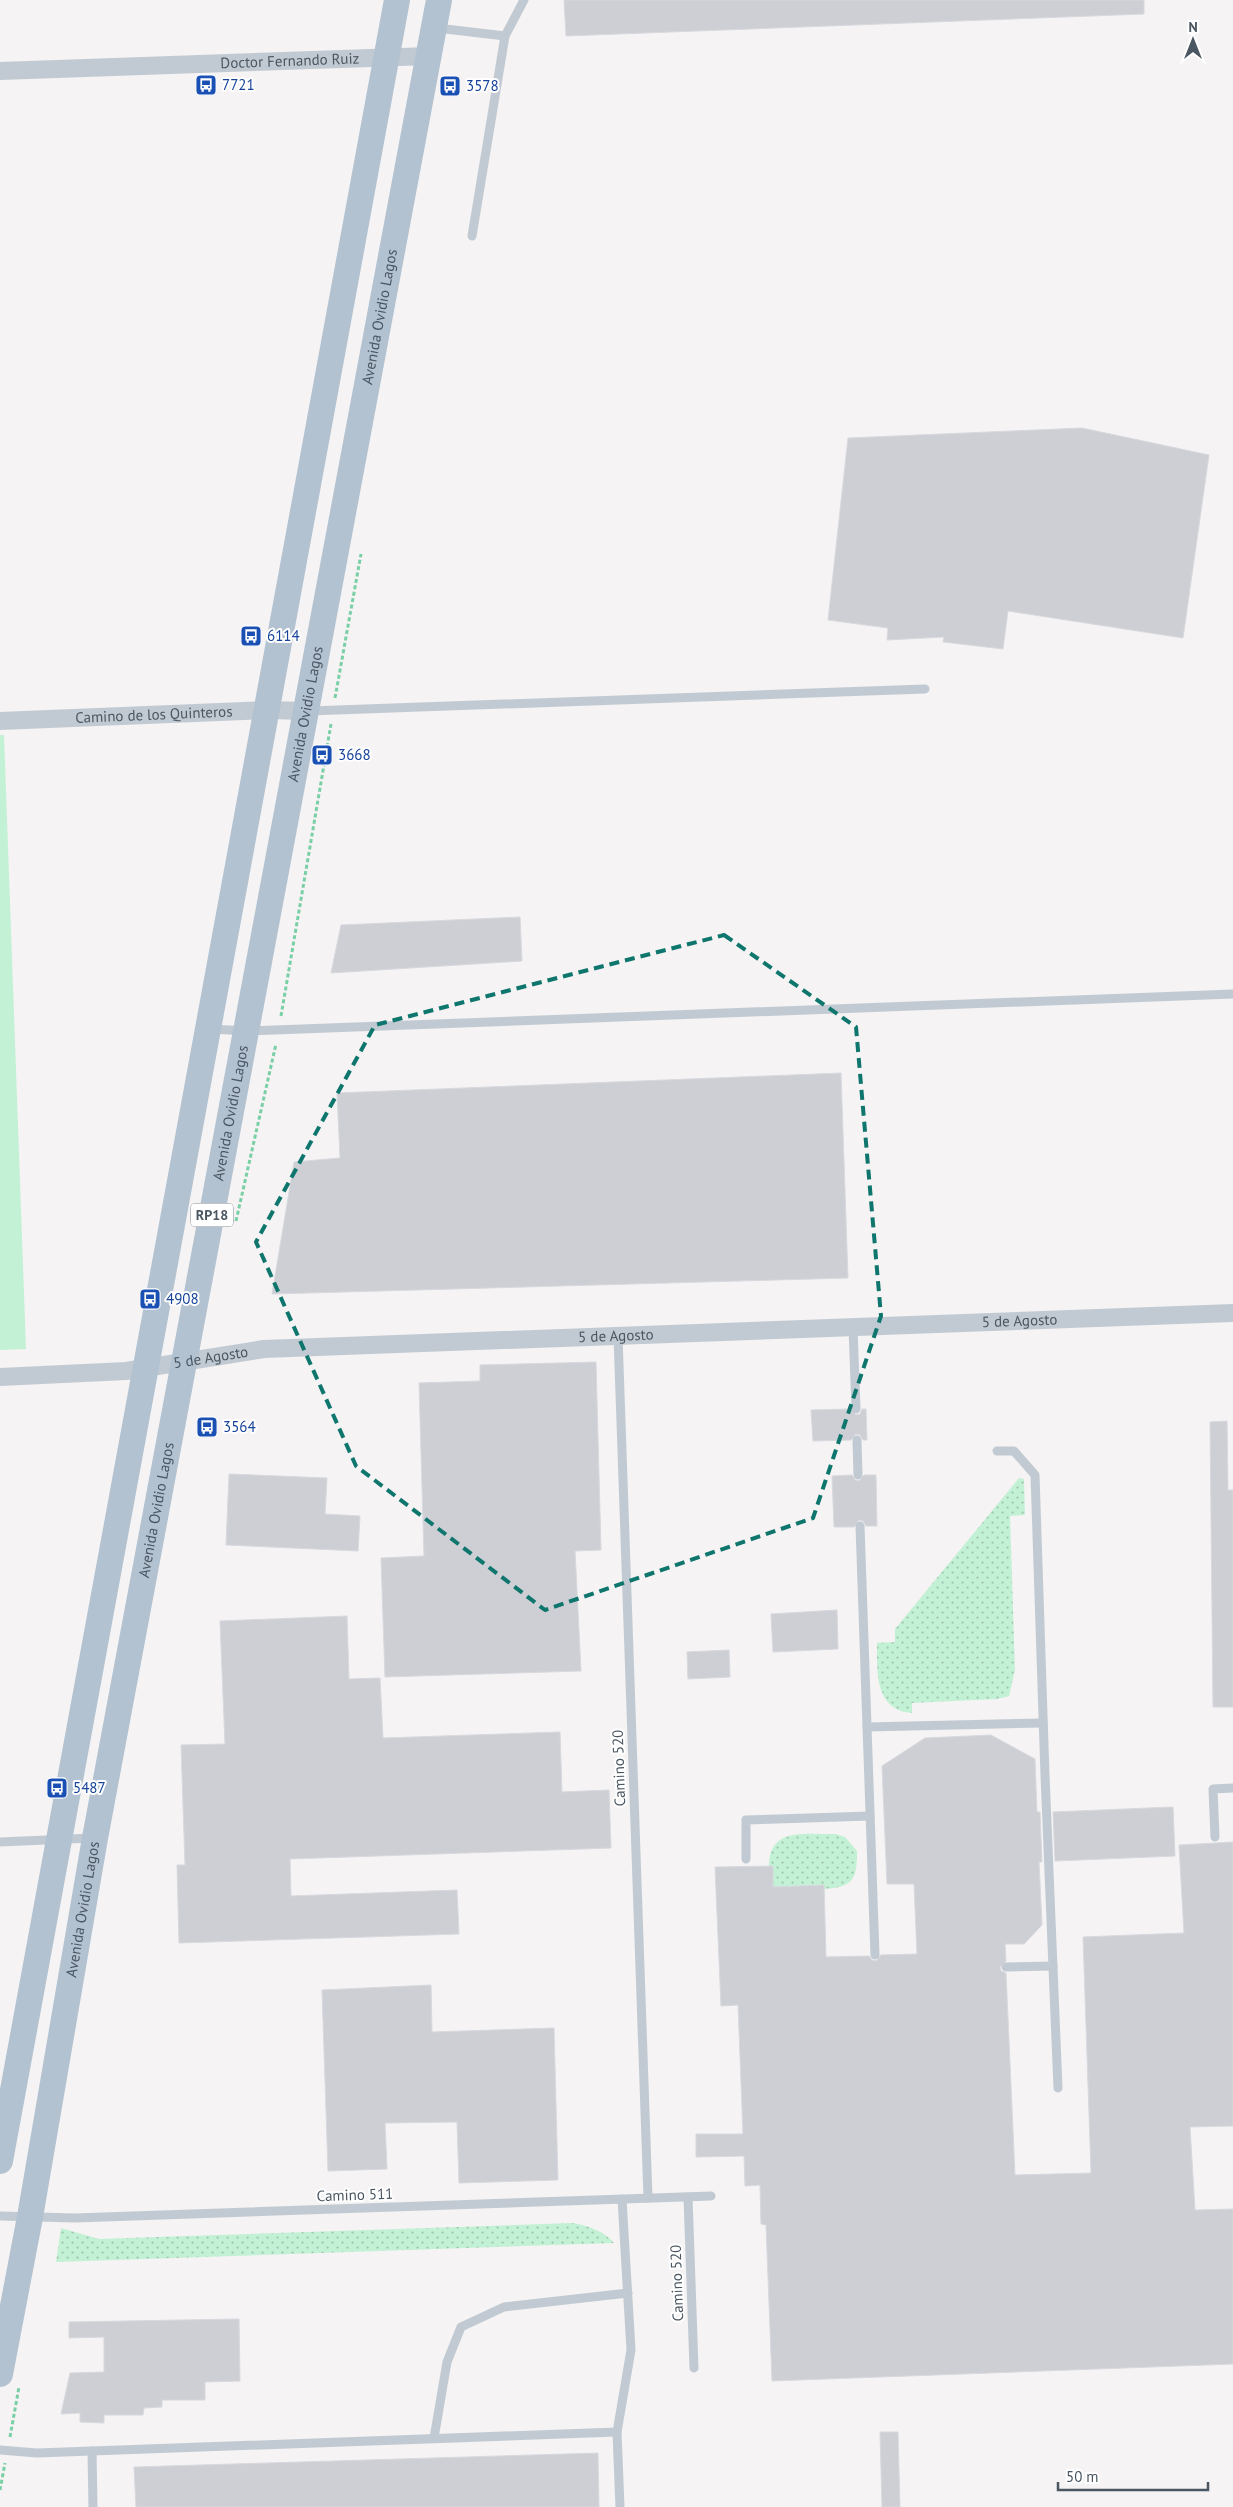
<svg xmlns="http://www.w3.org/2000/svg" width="1233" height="2507" viewBox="0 0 1233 2507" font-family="'PT Sans',sans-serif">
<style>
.grass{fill:url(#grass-dots)}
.park{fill:#c3f1d5}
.building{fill:#cdcfd5;stroke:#d7d9de}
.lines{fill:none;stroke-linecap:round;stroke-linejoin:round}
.path{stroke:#7ad0a6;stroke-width:3;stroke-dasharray:4 2.5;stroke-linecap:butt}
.service{stroke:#c1cad2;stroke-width:9}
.minor{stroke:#c1cad2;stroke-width:18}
.primary{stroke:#b3c2d1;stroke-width:26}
.marked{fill:none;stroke:#0f766e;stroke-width:4;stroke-dasharray:10 6;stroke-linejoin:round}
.labels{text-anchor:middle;stroke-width:4;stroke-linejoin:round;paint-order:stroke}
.shield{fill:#fff;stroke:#808990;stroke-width:1}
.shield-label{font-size:14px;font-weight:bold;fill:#4a5661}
.street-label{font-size:15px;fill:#4a5661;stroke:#fff}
.transit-label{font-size:15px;fill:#164399;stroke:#fff;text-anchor:start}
</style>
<defs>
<pattern id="grass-dots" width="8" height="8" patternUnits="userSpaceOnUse" patternTransform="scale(1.25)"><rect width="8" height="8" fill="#c3f1d5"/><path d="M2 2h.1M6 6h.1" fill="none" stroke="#a0c6b0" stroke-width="1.8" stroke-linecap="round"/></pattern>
</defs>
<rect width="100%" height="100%" fill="#f5f3f3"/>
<g class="grass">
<path d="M1019 1478 1024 1479 1025 1515 1010 1516 1015 1670 1009 1696 997 1699 912 1703V1713C874 1710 877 1671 877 1643L895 1642V1629Z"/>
<path d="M836 1834 845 1837 857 1851C857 1879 854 1887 824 1889V1885L773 1887V1866H769C769 1826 807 1835 836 1834Z"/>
<path d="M573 2223C589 2226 604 2231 614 2243L56 2262 61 2228 99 2239Z"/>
</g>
<path class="park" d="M0 735H4L26 1349 0 1350Z"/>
<g class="building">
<path d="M564 0H1144V14L566 36Z"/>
<path d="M1082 428 1209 455 1183 638 1008 611 1003 649 943 642 944 637 887 640 888 628 828 620 848 438Z"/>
<path d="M520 917 522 961 331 973 341 925Z"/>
<path d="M841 1073 848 1278 272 1294 294 1162 340 1158 337 1093Z"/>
<path d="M596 1362 601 1550 575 1551 581 1671 385 1677 381 1558 424 1556 419 1383 480 1381V1365Z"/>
<path d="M850 1409 856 1415 860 1414 862 1409H866L867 1440H863L860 1435 856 1434 851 1440 813 1441 811 1410Z"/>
<path d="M1227 1421 1228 1490H1233V1707H1213L1210 1422Z"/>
<path d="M229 1474 327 1478 325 1514 360 1516 358 1551 226 1545Z"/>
<path d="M852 1475 855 1480 859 1481 864 1475H876L877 1526H866L863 1521 859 1520 854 1527H834L832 1476Z"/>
<path d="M837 1610 838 1649 773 1652 771 1614Z"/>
<path d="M347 1616 349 1679 380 1678 383 1738 560 1732 562 1792 609 1790 611 1848 290 1859 291 1896 457 1890 459 1934 179 1943 177 1865H185L181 1745 225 1744 220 1621Z"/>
<path d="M729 1650 730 1677 688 1679 687 1652Z"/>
<path d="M991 1735 1035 1759 1037 1812H1040L1042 1862H1039L1042 1925 1024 1944H1005L1006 1961 1000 1967 1001 1971 1006 1973 1015 2175 1091 2173 1083 1937 1184 1933 1179 1845 1233 1842V2126L1190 2127 1195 2210 1233 2209V2364L772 2381 766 2225 761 2224 760 2185 745 2186 744 2156 696 2157V2134H743L738 2005 721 2006 715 1867 773 1866V1887L824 1885 826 1957 869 1956 872 1960 876 1961 881 1955 917 1954 914 1884H887L882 1766 925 1738Z"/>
<path d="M1173 1807 1175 1856 1055 1861 1053 1812Z"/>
<path d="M431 1985 432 2032 554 2028 558 2180 459 2183 457 2122 385 2123 387 2169 328 2171 322 1990Z"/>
<path d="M239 2319 240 2381 205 2382V2400H162V2407L144 2408 143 2415H104V2423L80 2422V2413L61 2414 70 2373 104 2372V2337L69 2338V2322Z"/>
<path d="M880 2432H898L900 2507H882Z"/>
<path d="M598 2453 599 2507H136L134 2467Z"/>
</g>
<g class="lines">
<g class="path">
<path d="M335 698 361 554"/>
<path d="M281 1016 331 724"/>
<path d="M236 1221 276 1044"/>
<path d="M10 2437 19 2387"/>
<path d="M0 2490 5 2463"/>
</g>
<g class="service">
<path d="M437 28 505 36"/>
<path d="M472 236 505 36 524 0"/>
<path d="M309 711 925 689"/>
<path d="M211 1029 247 1031 1233 994"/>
<path d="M853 1328 856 1409"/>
<path d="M618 1336 648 2198"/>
<path d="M857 1440 858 1475"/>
<path d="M997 1451H1014L1035 1475 1045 1775 1058 2088"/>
<path d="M860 1526 875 1955"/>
<path d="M867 1727 1043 1723"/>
<path d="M1215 1837 1213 1789 1233 1788"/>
<path d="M0 1842 92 1838"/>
<path d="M746 1859V1820L870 1816"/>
<path d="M1006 1967 1053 1966"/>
<path d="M688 2197 694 2368"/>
<path d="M0 2216 75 2218 711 2196"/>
<path d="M434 2438 447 2362 461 2327 504 2307 628 2293"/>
<path d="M0 2450 37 2453 617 2432"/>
<path d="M92 2451 93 2507"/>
<path d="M620 2507 617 2432 631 2350 622 2199"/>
</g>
<g class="minor">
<path id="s1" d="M0 71 429 56"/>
<path id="s2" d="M0 721 267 710 306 711"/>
<path id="s3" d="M0 1377 126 1371 264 1349 1233 1313"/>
</g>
<g class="primary">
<path d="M0 2161 397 0"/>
<path id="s4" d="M0 2374 30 2217 95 1838 439 0"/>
</g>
</g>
<path class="marked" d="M724 935 856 1027 881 1316 813 1518 545 1610 356 1466 256 1242 375 1025Z"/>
<defs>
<g id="bus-square" transform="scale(1.125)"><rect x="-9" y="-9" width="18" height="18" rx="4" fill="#1a4fb4" stroke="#fff"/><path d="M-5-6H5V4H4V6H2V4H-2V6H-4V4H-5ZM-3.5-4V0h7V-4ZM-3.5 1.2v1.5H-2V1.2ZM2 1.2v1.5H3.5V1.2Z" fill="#fff"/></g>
</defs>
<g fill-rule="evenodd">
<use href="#bus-square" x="206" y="85"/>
<use href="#bus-square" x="450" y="86"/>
<use href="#bus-square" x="251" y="636"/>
<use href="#bus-square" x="322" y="755"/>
<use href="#bus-square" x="150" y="1299"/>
<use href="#bus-square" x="207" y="1427"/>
<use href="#bus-square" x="57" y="1788"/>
</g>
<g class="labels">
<rect class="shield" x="191" y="1203.5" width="42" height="23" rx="4"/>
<g class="shield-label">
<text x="212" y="1220">RP18</text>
</g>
<g class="street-label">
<text dy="5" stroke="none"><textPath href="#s1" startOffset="290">Doctor Fernando Ruiz</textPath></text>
<text dy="5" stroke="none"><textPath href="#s4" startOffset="2092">Avenida Ovidio Lagos</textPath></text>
<text dy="5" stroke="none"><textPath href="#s2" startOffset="154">Camino de los Quinteros</textPath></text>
<text dy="5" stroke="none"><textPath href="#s4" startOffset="1688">Avenida Ovidio Lagos</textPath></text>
<text dy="5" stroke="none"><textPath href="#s4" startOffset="1282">Avenida Ovidio Lagos</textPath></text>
<text dy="5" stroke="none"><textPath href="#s3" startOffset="1022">5 de Agosto</textPath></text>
<text dy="5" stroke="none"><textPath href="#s3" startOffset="618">5 de Agosto</textPath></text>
<text dy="5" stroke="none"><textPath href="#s3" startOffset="212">5 de Agosto</textPath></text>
<text dy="5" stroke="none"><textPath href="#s4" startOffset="878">Avenida Ovidio Lagos</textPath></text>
<text transform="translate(619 1768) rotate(-92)" y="5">Camino 520</text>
<text dy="5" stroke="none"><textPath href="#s4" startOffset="472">Avenida Ovidio Lagos</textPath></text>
<text transform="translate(355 2195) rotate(-2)" y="5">Camino 511</text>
<text transform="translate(677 2283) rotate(-92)" y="5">Camino 520</text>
</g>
<g class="transit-label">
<text x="222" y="90">7721</text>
<text x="466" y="91">3578</text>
<text x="267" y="641">6114</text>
<text x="338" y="760">3668</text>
<text x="166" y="1304">4908</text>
<text x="223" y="1432">3564</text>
<text x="73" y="1793">5487</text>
</g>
</g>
<g transform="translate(1193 40)" stroke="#ffffff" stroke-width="4" paint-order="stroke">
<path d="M0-4L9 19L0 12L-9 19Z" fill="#4a5661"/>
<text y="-8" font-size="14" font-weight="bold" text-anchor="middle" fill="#4a5661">N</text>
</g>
<path d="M1058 2482v8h150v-8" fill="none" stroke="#4a5661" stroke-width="2.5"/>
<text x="1066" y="2482" font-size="15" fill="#4a5661" stroke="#ffffff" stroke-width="4" paint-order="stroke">50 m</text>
</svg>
